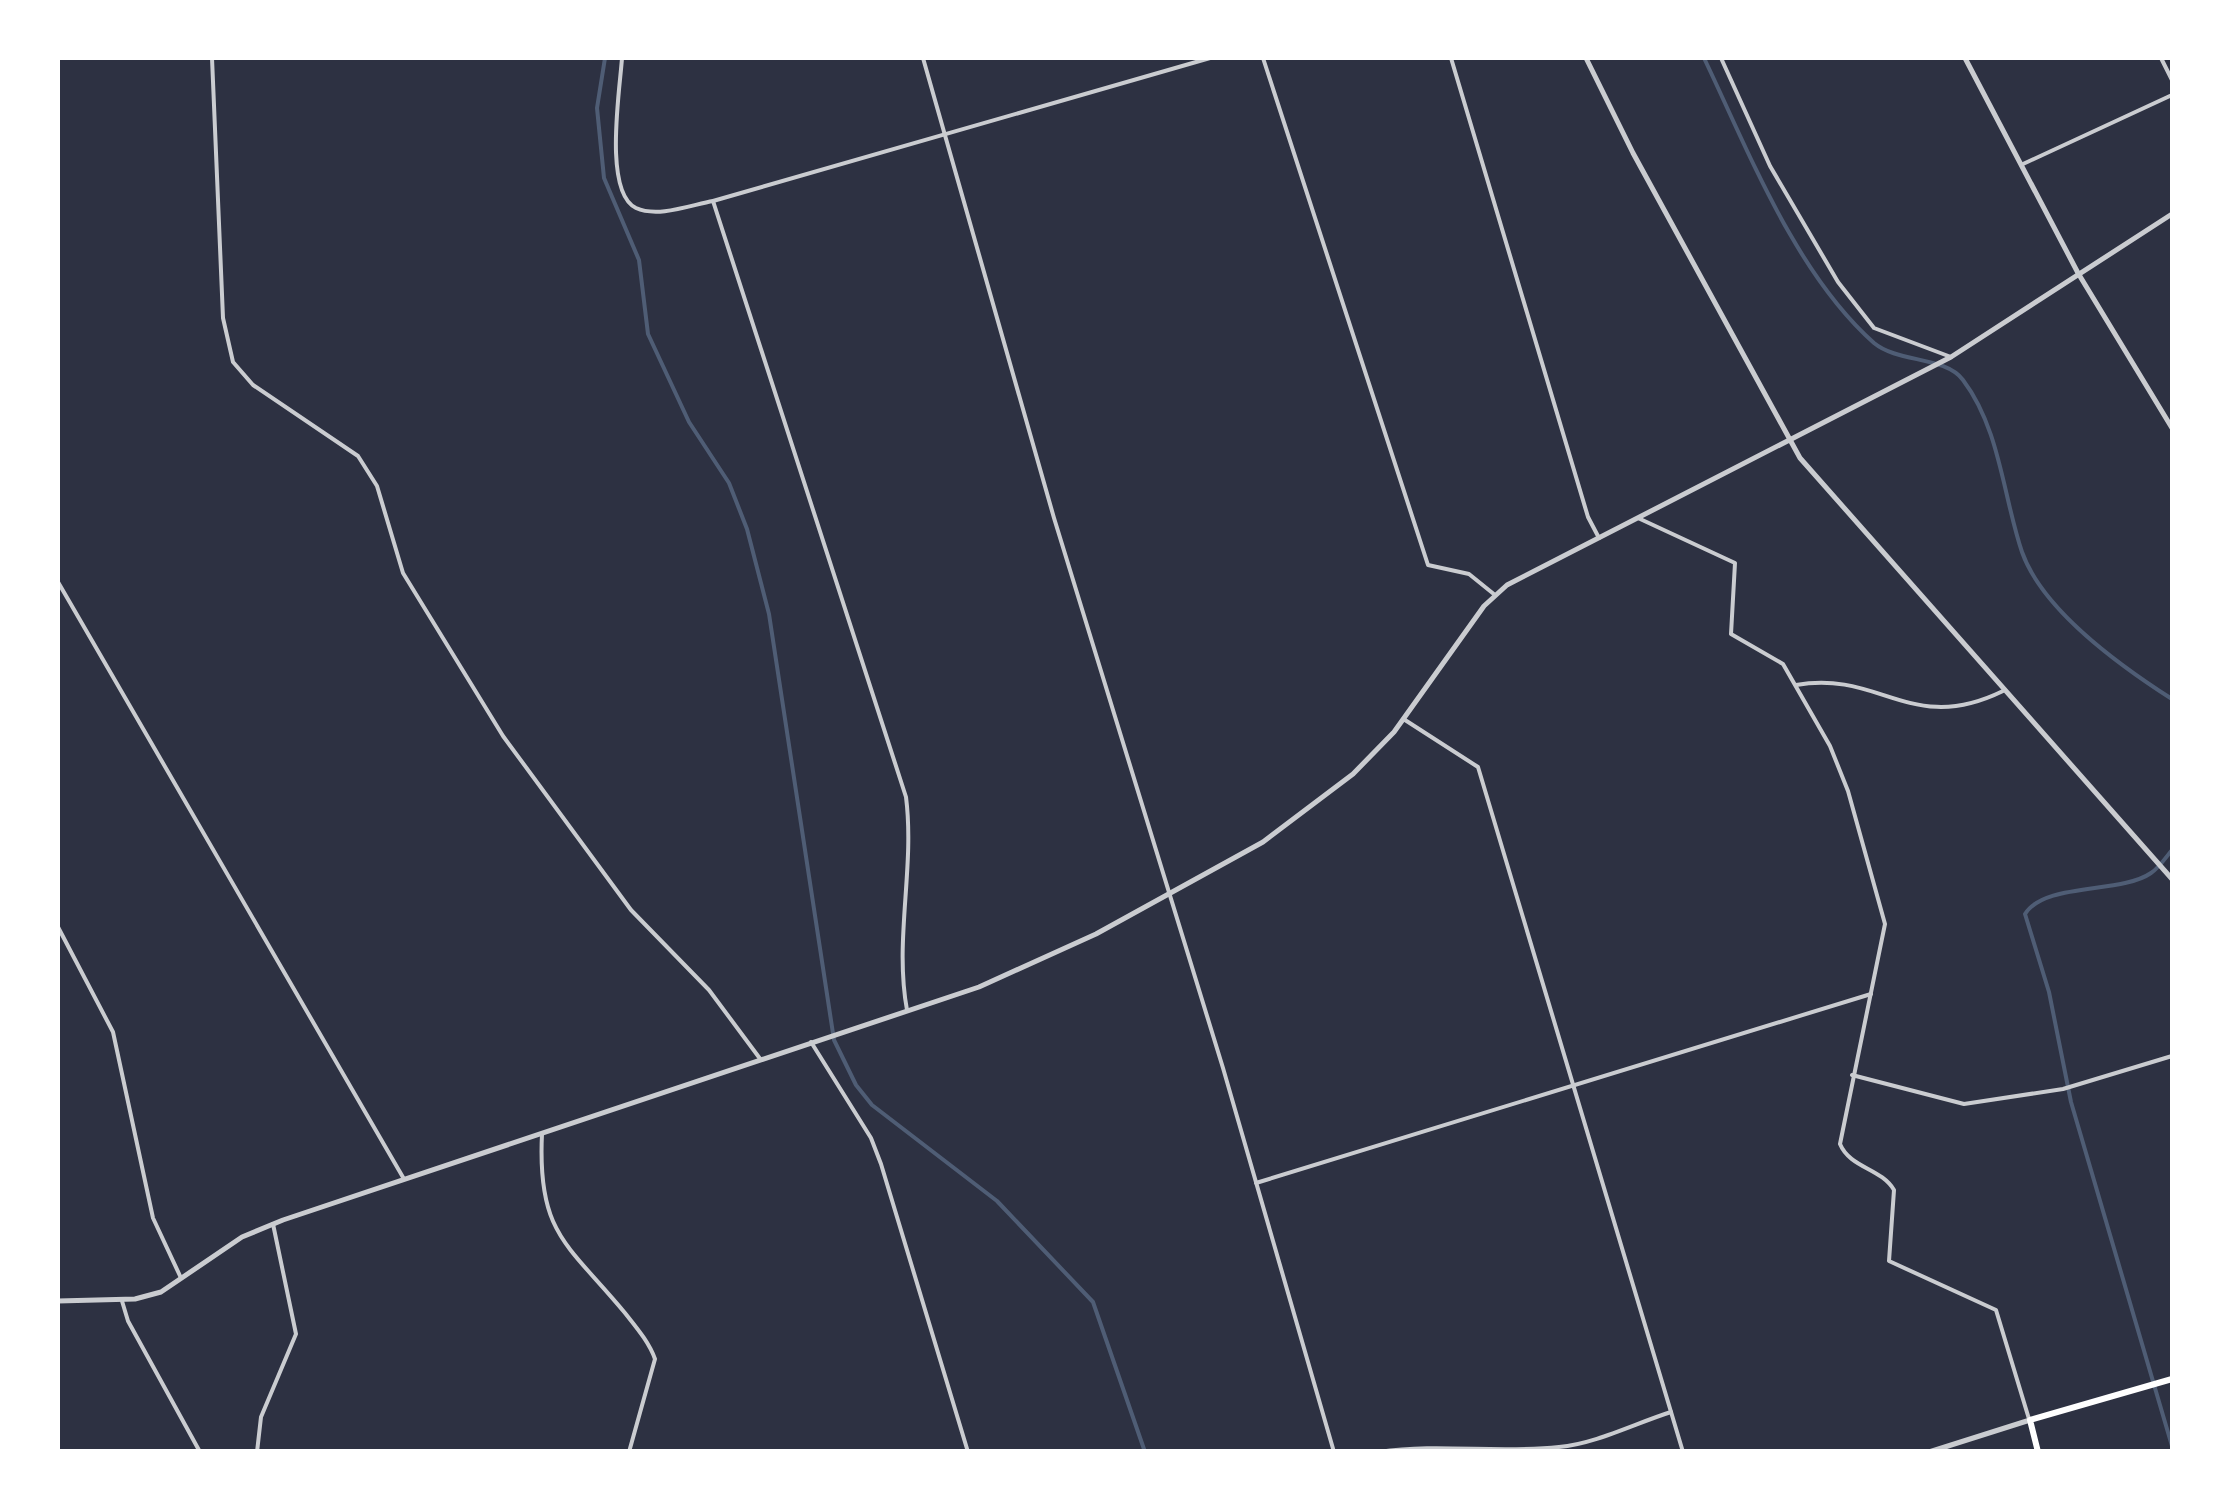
<svg xmlns="http://www.w3.org/2000/svg" width="2230" height="1509" viewBox="0 0 2230 1509" font-family="Cabin,sans-serif">
<style>
.lines{fill:none;stroke-linecap:round;stroke-linejoin:round}
.stream{stroke:#4f5d75;stroke-width:4}
.minor{stroke:#caccd0;stroke-width:4}
.tertiary{stroke:#caccd0;stroke-width:5}
.secondary{stroke:#fff;stroke-width:6}
</style>
<rect width="100%" height="100%" fill="#2d3142"/>
<g class="lines">
<g class="stream">
<path d="M605 58 597 108 604 178 639 260 648 334 689 422 729 483 747 529 769 614 834 1040 856 1085 872 1105 997 1201 1093 1302 1145 1452"/>
<path d="M1704 58C1748 150 1795 273 1874 343 1898 363 1945 356 1963 380 2000 429 2003 496 2022 552 2043 611 2122 667 2172 699"/>
<path d="M2172 850C2166 857 2159 868 2151 873 2121 894 2045 882 2025 914L2049 992 2071 1102 2172 1446"/>
</g>
<g class="minor">
<path d="M212 58 223 318 233 362 253 385 358 456 377 486 403 573 503 736 631 910 709 990 761 1060"/>
<path d="M622 58C620 89 603 192 636 208 658 218 691 205 713 201L1210 58"/>
<path d="M923 58 1054 518 1223 1068 1334 1452"/>
<path d="M1263 58 1428 565 1469 574 1495 595"/>
<path d="M1451 58 1588 517 1599 538"/>
<path d="M1721 58 1770 166 1838 282 1874 328 1951 357"/>
<path d="M2161 58 2172 80"/>
<path d="M2023 164 2172 95"/>
<path d="M713 201 906 797C915 868 894 940 907 1010"/>
<path d="M1638 518 1735 563 1731 634 1783 664 1830 746 1848 791 1885 924 1840 1144C1850 1168 1881 1168 1894 1190L1889 1261 1996 1310 2029 1419"/>
<path d="M58 582 404 1179"/>
<path d="M1796 685C1881 670 1911 736 2003 691"/>
<path d="M1405 720 1478 767 1683 1452"/>
<path d="M58 927 113 1032 153 1218 181 1278"/>
<path d="M811 1042 871 1138 881 1164 968 1452"/>
<path d="M1852 1075 1964 1104 2063 1089 2172 1056"/>
<path d="M542 1134C537 1234 568 1244 625 1313 636 1327 649 1342 655 1359L629 1452"/>
<path d="M1256 1183 1871 994"/>
<path d="M122 1301 128 1321 200 1452"/>
<path d="M257 1452 261 1417 296 1334 273 1224"/>
<path d="M1379 1452C1441 1443 1497 1454 1559 1447 1595 1444 1636 1423 1671 1412"/>
</g>
<g class="tertiary">
<path d="M1586 58 1633 153 1800 458 2172 879"/>
<path d="M1965 58 2078 273 2172 428"/>
<path d="M58 1301 135 1299 161 1292 242 1237 283 1220 979 987 1096 934 1263 842 1353 774 1394 732 1484 606 1507 585 1951 357 2172 214"/>
<path d="M1929 1452 2030 1420"/>
</g>
<path class="secondary" d="M2038 1452 2030 1420 2172 1379"/>
</g>
<rect width="2230" height="1509" fill="none" stroke="#ffffff" stroke-width="120"/>
</svg>
